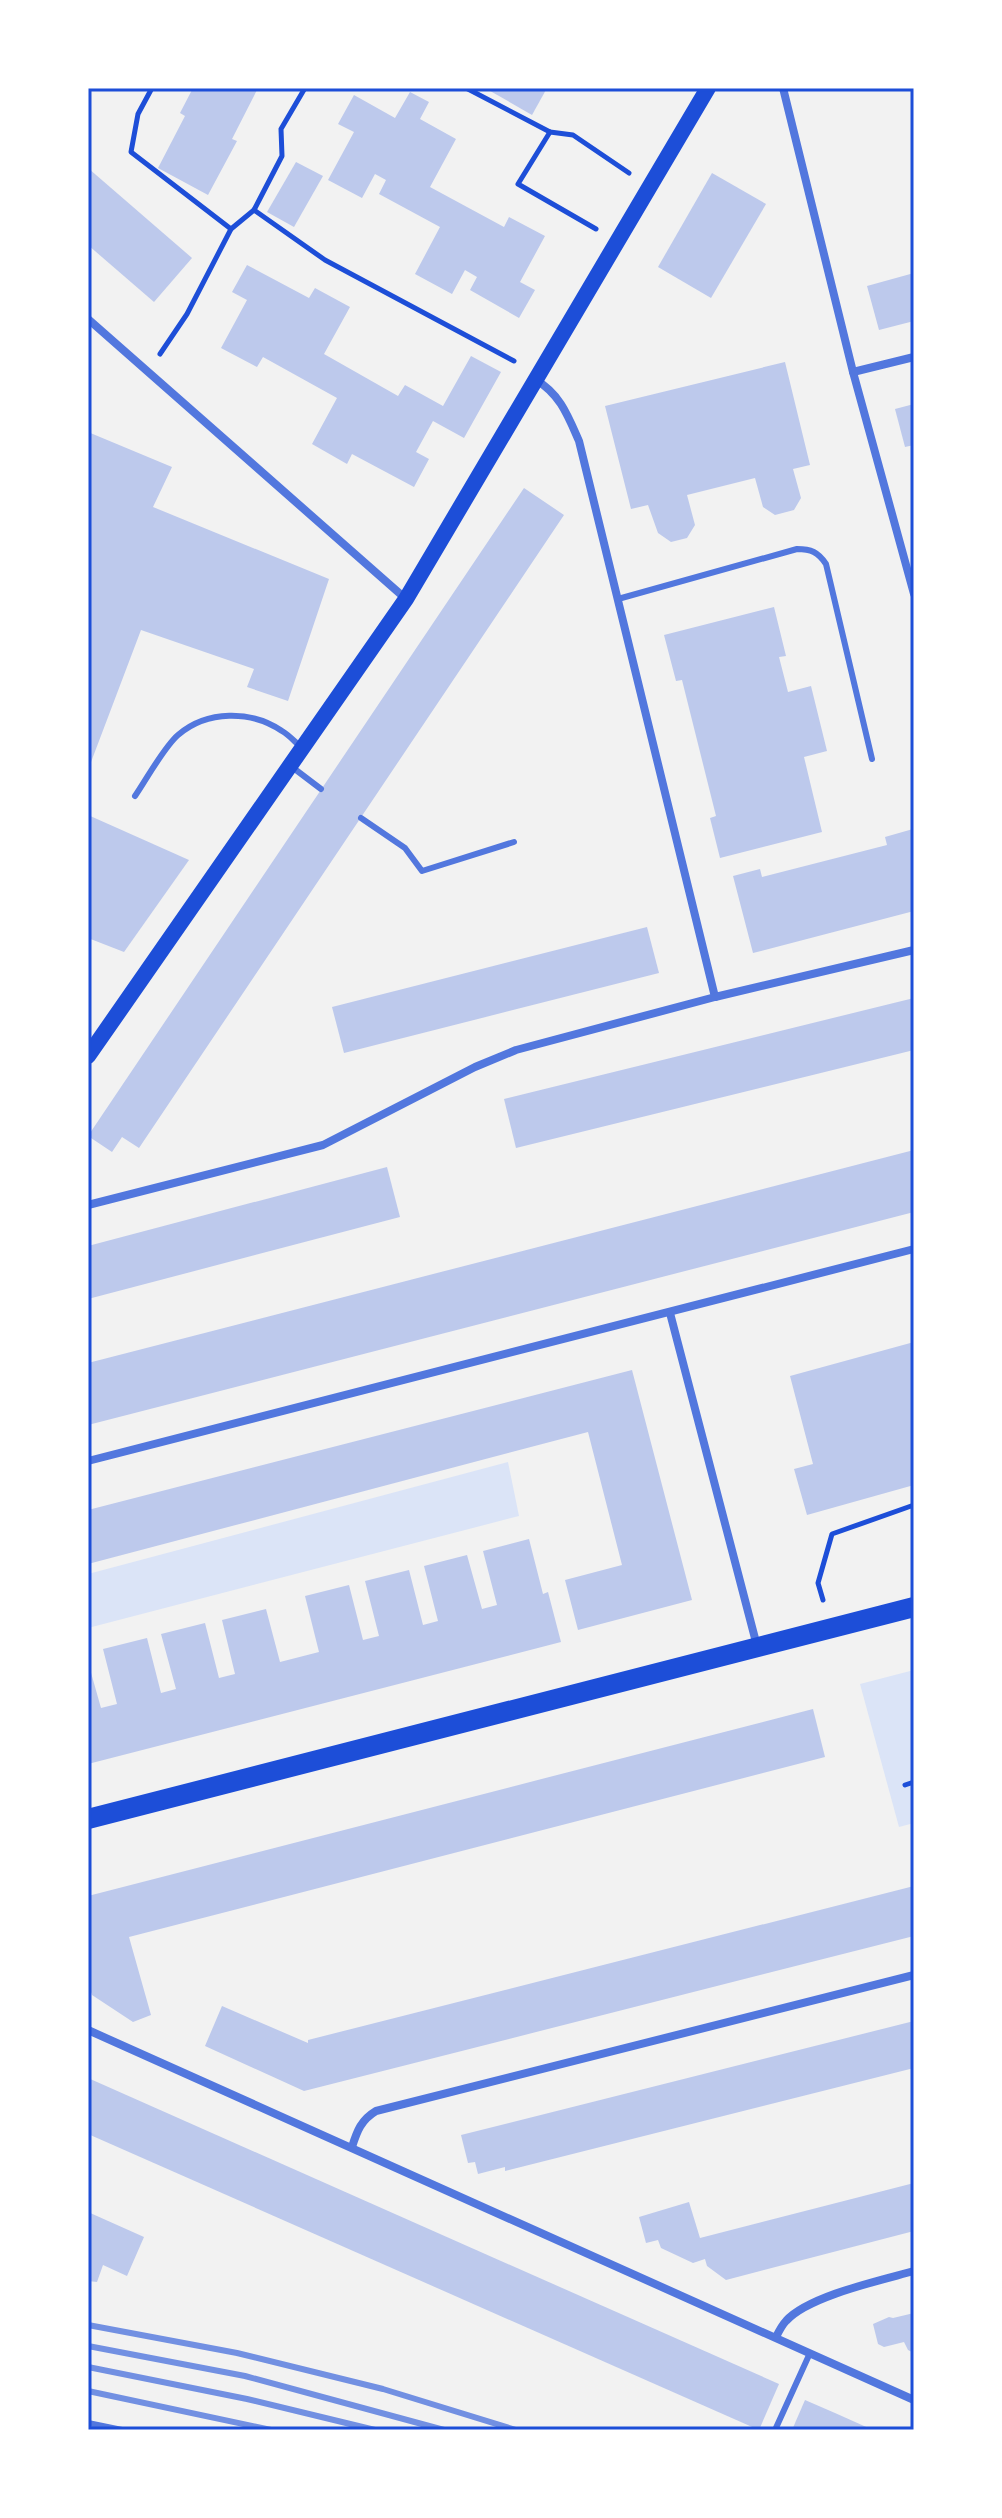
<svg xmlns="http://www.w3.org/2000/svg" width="1002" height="2518" viewBox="0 0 1002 2518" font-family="Raleway,sans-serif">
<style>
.green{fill:#dbe4f7}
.building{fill:#bdc9ec}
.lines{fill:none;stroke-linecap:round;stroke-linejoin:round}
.path{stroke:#1d4ed8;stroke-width:5}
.service{stroke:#5277de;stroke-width:6}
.minor{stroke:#5277de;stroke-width:8}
.secondary{stroke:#1d4ed8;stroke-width:16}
.primary{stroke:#1d4ed8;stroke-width:20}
.rail{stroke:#7290e2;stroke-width:6}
.neatline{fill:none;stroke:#1d4ed8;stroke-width:3}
</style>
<rect width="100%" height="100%" fill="#f2f2f2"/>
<g class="green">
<path d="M508 1462 519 1516 88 1628V1574Z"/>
<path d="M914 1670V1823L899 1827 860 1684Z"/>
</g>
<g class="building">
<path d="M193 88H258L232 139 237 141 208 195 158 168 185 116 180 113Z"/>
<path d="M485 88H547L532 115Z"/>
<path d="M410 92 429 102 420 119 456 139 430 187 504 227 509 217 545 236 520 282 535 290 519 318 470 290 477 277 465 270 452 294 415 274 440 227 379 194 386 180 375 174 362 198 328 180 354 132 338 124 354 95 395 118Z"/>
<path d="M296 162 323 176 294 227 267 212Z"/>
<path d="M88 168 192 258 154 302 88 245Z"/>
<path d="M712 173 766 204 711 298 658 267Z"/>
<path d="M247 265 309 298 315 288 350 307 324 354 398 396 405 385 443 406 471 356 501 372 464 438 433 421 416 452 429 459 414 487 352 454 347 464 312 444 337 398 263 357 257 367 221 348 247 300 232 292Z"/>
<path d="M914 273V321L879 330 867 286Z"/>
<path d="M785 362 810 465 793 469 801 498 794 510 775 515 763 507 755 478 687 495 695 525 687 538 671 542 658 533 648 505 631 509 605 406Z"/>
<path d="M914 404V445L905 447 895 409Z"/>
<path d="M88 432 172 467 153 507 329 579 288 701 247 687 254 669 141 630 88 770Z"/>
<path d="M524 488 564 515 139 1148 122 1137 112 1152 88 1136Z"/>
<path d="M774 607 786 656 779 657 788 692 811 686 827 751 804 757 822 832 720 858 710 818 716 816 682 680 676 681 664 635Z"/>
<path d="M88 815 189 860 124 952 88 938Z"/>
<path d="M913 829 914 911 753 953 733 876 760 869 762 877 887 845 885 837Z"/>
<path d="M647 927 659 973 344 1053 332 1007Z"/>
<path d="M914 998V1050L516 1148 504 1099Z"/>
<path d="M914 1150V1212L88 1425V1363Z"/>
<path d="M387 1167 400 1217 88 1299V1246Z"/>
<path d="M914 1342V1485L807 1515 794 1469 813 1464 790 1376Z"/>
<path d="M632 1370 692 1600 578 1630 565 1580 622 1565 588 1432 88 1564V1510Z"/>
<path d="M529 1539 543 1594 548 1592 561 1642 88 1764V1662L101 1708 117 1704 103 1649 147 1638 161 1693 176 1689 161 1634 205 1623 219 1678 235 1674 222 1620 266 1609 280 1662 319 1652 305 1596 349 1585 363 1640 379 1636 365 1581 409 1570 423 1625 438 1621 424 1566 467 1555 482 1609 497 1605 483 1551Z"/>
<path d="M813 1709 825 1757 129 1937 151 2015 133 2022 92 1995 88 1983V1896Z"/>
<path d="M914 1886V1936L304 2091 205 2046 222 2006 308 2043V2040Z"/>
<path d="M914 2021V2068L505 2171V2167L478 2174 475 2162 468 2163 461 2135Z"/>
<path d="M88 2078 779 2384 759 2430 88 2134Z"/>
<path d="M914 2183V2231L726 2280 707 2266 705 2259 693 2263 661 2248 658 2240 646 2243 639 2217 689 2202 700 2238Z"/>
<path d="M88 2212 144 2237 127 2276 103 2265 97 2282 88 2281Z"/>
<path d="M914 2313V2353L908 2350 904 2342 884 2347 878 2344 873 2324 889 2317 893 2318Z"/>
<path d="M805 2400 835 2413 873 2430H792Z"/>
</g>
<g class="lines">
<g class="path">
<path d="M152 88 138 114 131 152 231 229"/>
<path d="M466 88 550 132 573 135 629 173"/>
<path d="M550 132 518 184 596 229"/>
<path d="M254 210 325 260 514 361"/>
<path d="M160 354 187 314 231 229 254 210 282 156 281 129 305 88"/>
<path d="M823 1600 818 1583 832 1534 914 1505"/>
<path d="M905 1785 914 1782"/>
</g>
<g class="service">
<path d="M618 599 797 549C811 549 818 552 826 564L872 759"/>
<path d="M292 767 321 789"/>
<path d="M135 796C146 780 164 747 178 735 207 710 251 710 282 731 289 735 295 742 301 747"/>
<path d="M361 818 405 848 422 871 514 842"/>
<path d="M88 2423 122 2430"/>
<path d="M775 2430 810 2353"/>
</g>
<g class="minor">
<path d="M783 88 853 372 914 594"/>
<path d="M88 319 406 599"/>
<path d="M853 372 914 357"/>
<path d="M536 380C560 394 568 416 579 441L715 997"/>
<path d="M88 1205 323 1145 475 1067 516 1050 715 997 914 950"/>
<path d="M670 1313 757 1646"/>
<path d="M88 1461 914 1249"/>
<path d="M88 2030 914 2400"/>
<path d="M352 2147C357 2131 361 2120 376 2111L914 1975"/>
<path d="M776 2337C779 2331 782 2325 786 2321 808 2296 882 2280 914 2271"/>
</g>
<path class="secondary" d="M88 1056 406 599 708 88"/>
<path class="primary" d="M88 1819 914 1607"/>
<g class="rail">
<path d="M88 2325 237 2353 383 2389 516 2430"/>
<path d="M88 2346 245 2376 444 2430"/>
<path d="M88 2367 247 2399 375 2430"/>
<path d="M88 2391 271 2430"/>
</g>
</g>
<rect width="1002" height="2518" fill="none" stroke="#ffffff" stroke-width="180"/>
<rect x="90" y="90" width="822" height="2338" class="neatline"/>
</svg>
